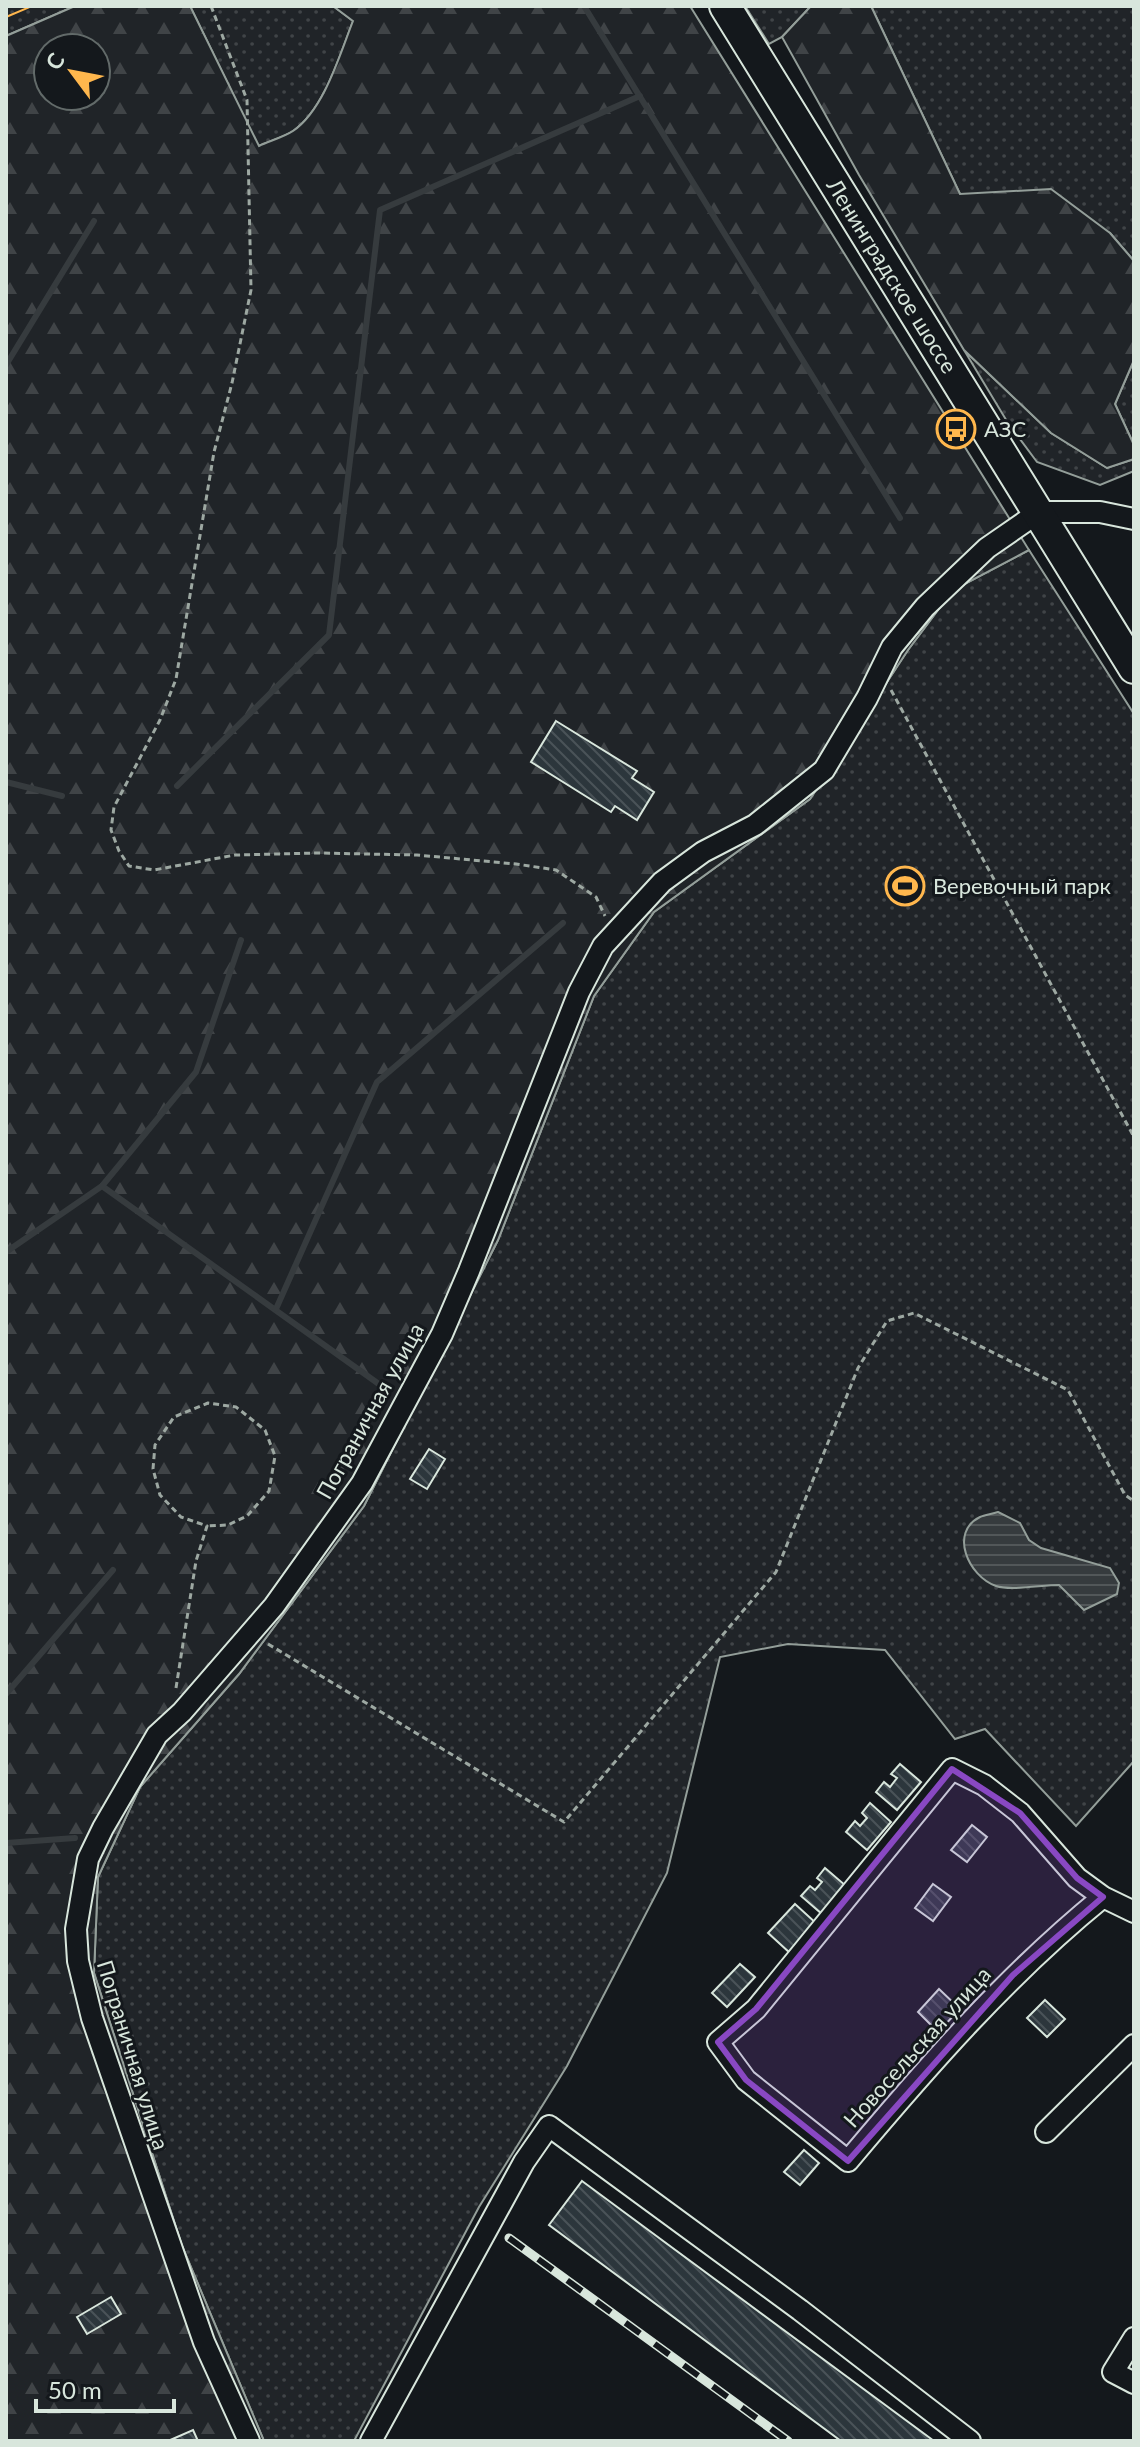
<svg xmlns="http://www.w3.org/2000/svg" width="1140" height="2447" viewBox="0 0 1140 2447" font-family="Lato,sans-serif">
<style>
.grass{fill:url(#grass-dots);stroke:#939e99;stroke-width:2}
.forest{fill:url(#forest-firs);stroke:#939e99;stroke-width:2;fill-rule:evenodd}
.water{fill:url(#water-rules);stroke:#939e99;stroke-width:2}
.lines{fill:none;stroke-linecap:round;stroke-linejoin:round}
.stream{stroke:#363b3e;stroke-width:6}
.building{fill:url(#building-back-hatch);stroke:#d8e6dc;stroke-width:2}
.minor-casing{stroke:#d8e6dc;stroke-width:24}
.highway-casing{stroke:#d8e6dc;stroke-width:34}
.path{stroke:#9da8a2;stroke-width:3;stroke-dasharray:6 4;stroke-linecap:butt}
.minor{stroke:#14181c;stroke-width:20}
.highway{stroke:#14181c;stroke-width:30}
.rail-casing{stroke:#d8e6dc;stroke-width:9}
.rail{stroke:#14181c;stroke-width:6;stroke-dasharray:18;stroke-linecap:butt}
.power{stroke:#ffb74d;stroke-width:2;stroke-dasharray:28 6 4 6;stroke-linecap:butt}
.marked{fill:#8948c3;fill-opacity:0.2;stroke:#8948c3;stroke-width:6;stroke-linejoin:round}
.labels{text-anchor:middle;stroke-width:6;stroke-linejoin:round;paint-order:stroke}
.street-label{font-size:22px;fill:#d8e6dc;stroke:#14181c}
.poi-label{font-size:22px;fill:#d8e6dc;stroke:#14181c;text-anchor:start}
</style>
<defs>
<pattern id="grass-dots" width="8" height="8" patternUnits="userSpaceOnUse" patternTransform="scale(2)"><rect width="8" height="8" fill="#202428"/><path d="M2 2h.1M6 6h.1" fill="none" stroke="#404447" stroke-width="1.8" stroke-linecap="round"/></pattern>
<pattern id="forest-firs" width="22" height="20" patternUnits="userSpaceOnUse" patternTransform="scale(2)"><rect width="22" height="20" fill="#202428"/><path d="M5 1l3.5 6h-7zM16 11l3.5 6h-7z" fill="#404447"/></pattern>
<pattern id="water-rules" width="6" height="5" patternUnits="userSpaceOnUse" patternTransform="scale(2)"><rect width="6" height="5" fill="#363b3e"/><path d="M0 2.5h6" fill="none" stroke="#525759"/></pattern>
<pattern id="building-back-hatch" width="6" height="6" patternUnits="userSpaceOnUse" patternTransform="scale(2)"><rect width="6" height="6" fill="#2c363c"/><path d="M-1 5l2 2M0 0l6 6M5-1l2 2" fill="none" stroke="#4a5358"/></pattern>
</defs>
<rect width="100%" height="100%" fill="#14181c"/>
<g class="grass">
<path d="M6 6H75L6 36Z"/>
<path d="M190 6H333L353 21C340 54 324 110 293 131 283 137 269 141 258 146Z"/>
<path d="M745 6H811L782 37 769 44Z"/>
<path d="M871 6H1134V261L1110 233 960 194Z"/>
<path d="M964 350 1051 433 1107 468 1134 459V471L1100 485 1037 462 1008 423Z"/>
<path d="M1134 360V445L1115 404Z"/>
<path d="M1029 550 1134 714V1761L1076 1826 985 1729 955 1739 885 1650 788 1644 720 1657 667 1873 567 2066 479 2207 354 2441H264L182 2246 94 1973 98 1877 140 1787 239 1674 364 1506 498 1240 594 996 654 912 810 799 908 650 953 590Z"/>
</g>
<g class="forest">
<path d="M75 6H190L259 146C270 141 284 137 293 131 324 110 340 54 353 21L333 6H690L1029 550 953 590 908 650 810 799 654 912 594 996 498 1240 364 1506 239 1674 140 1787 98 1877 94 1973 182 2246 264 2441H6V36ZM48 48H96V96H48Z"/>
<path d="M811 6H871L960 194 1051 189 1110 233 1134 261V360L1115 404 1134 445V459L1107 468 1051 433 964 350 859 175 782 37Z"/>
</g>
<path class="water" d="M998 1512 1020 1523 1029 1540 1041 1548 1110 1568 1119 1583 1117 1594 1084 1610 1059 1585C1042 1585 1011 1591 996 1586 968 1576 949 1532 980 1517 985 1515 992 1514 998 1512Z"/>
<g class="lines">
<g class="stream">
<path d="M584 6 900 518"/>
<path d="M6 365 94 221"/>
<path d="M6 782 62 796"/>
<path d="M177 786 329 635 380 210 640 96"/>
<path d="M102 1186 383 1387"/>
<path d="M6 1252 102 1186 196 1072 241 940"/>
<path d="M276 1309 377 1082 563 923"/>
<path d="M6 1694 113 1570"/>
<path d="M6 1843 75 1838"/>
</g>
</g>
<g class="building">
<path d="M556 721 637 771 632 778 654 792 637 820 615 806 611 812 531 762Z"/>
<path d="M429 1449 445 1459 427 1489 410 1479Z"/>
<path d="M900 1764 921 1782 897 1810 876 1792 884 1782 890 1787 897 1778 891 1774Z"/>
<path d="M870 1803 891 1822 867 1850 846 1832 855 1821 860 1826 867 1818 862 1813Z"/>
<path d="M972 1825 987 1837 967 1862 951 1850Z"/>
<path d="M825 1868 846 1886 822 1914 801 1896 810 1886 815 1890 822 1882 817 1878Z"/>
<path d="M933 1884 951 1897 933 1921 915 1908Z"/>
<path d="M795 1904 817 1924 790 1953 768 1933Z"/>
<path d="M740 1964 755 1977 727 2007 712 1993Z"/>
<path d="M939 1989 960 2009 938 2032 918 2012Z"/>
<path d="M1045 2000 1065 2019 1047 2037 1027 2018Z"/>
<path d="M804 2150 819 2163 800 2185 784 2172Z"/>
<path d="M582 2181 934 2441H841L549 2225Z"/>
<path d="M111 2297 121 2314 87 2334 77 2317Z"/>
<path d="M193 2430 198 2441H168Z"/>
</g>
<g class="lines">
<g class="minor-casing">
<g id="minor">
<path d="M1103 1897C1007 1975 927 2067 848 2161L746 2080 718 2042 756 2009 952 1769 984 1785 1020 1813 1077 1878 1103 1897 1134 1912"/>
<path d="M1046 2132 1134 2045"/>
<path d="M1134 2338 1113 2372 1134 2383"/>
<path d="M249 2441 204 2342 92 2018 78 1961 76 1929 88 1859 103 1828 157 1735 182 1712 274 1606 362 1483 442 1334 469 1271 579 992 603 946 662 882 703 852 755 825 824 770 867 698 892 647 925 607 987 548 1039 512H1100L1134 519"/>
<path d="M371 2441 524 2162 549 2126 800 2310 970 2441"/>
</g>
</g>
<g class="highway-casing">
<path id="highway" d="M725 6 1134 668"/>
</g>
<g class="path">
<path d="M211 6 247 100 251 290 232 383 214 452 176 679 160 720 114 807 111 830 119 851 129 866 154 870 235 855 318 853 417 855 516 864 556 870 596 897 605 916"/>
<path d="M891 690 1134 1137"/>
<path d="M268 1644 564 1822 776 1572 858 1368 887 1321 914 1313 1068 1390 1125 1495 1134 1501"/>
<path d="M176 1688 196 1561 207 1526 181 1517 160 1495 153 1469 155 1445 174 1417 208 1403 236 1407 265 1430 275 1456 269 1491 247 1516 228 1525 207 1526"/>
</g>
<use href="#minor" class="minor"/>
<use href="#highway" class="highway"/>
<g class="rail-casing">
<path id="rail" d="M509 2238 788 2441"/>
</g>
<use href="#rail" class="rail"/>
<path class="power" d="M6 17 32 6"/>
</g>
<path class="marked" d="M952 1769 1020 1813 1077 1878 1103 1897 1013 1975 848 2161 746 2080 718 2042 756 2009Z"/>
<defs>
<g id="bus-ring" transform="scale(2)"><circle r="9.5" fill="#14181c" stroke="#ffb74d" stroke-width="1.5"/><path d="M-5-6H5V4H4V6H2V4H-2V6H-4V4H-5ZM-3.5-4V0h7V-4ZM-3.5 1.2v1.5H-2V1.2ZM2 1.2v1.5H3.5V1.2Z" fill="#ffb74d"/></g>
<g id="stadium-ring" transform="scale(2)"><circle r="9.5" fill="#14181c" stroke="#ffb74d" stroke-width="1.5"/><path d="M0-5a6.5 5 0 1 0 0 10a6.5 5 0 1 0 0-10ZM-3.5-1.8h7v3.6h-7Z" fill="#ffb74d"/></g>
</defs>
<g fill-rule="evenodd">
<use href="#bus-ring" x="956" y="429"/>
<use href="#stadium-ring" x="905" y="886"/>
</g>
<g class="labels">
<g class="street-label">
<text transform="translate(892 276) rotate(58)" y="8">Ленинградское шоссе</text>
<text transform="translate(370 1411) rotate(-61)" y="8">Пограничная улица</text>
<text transform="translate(917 2047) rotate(-48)" y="8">Новосельская улица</text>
<text transform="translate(133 2055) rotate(73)" y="8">Пограничная улица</text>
</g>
<g class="poi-label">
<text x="984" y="437">АЗС</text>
<text x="933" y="894">Веревочный парк</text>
</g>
</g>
<rect width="1140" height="2447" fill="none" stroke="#d8e6dc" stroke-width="16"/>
<g transform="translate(72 72) rotate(302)"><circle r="38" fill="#14181c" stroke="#626a69" stroke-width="2"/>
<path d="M0-6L14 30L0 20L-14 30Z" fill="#ffb74d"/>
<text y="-12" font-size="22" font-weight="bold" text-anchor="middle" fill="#d8e6dc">С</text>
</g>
<path d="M36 2399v12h138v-12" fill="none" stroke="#d8e6dc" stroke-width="4"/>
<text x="48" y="2399" font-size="24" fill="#d8e6dc" stroke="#14181c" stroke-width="6" paint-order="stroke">50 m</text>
</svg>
